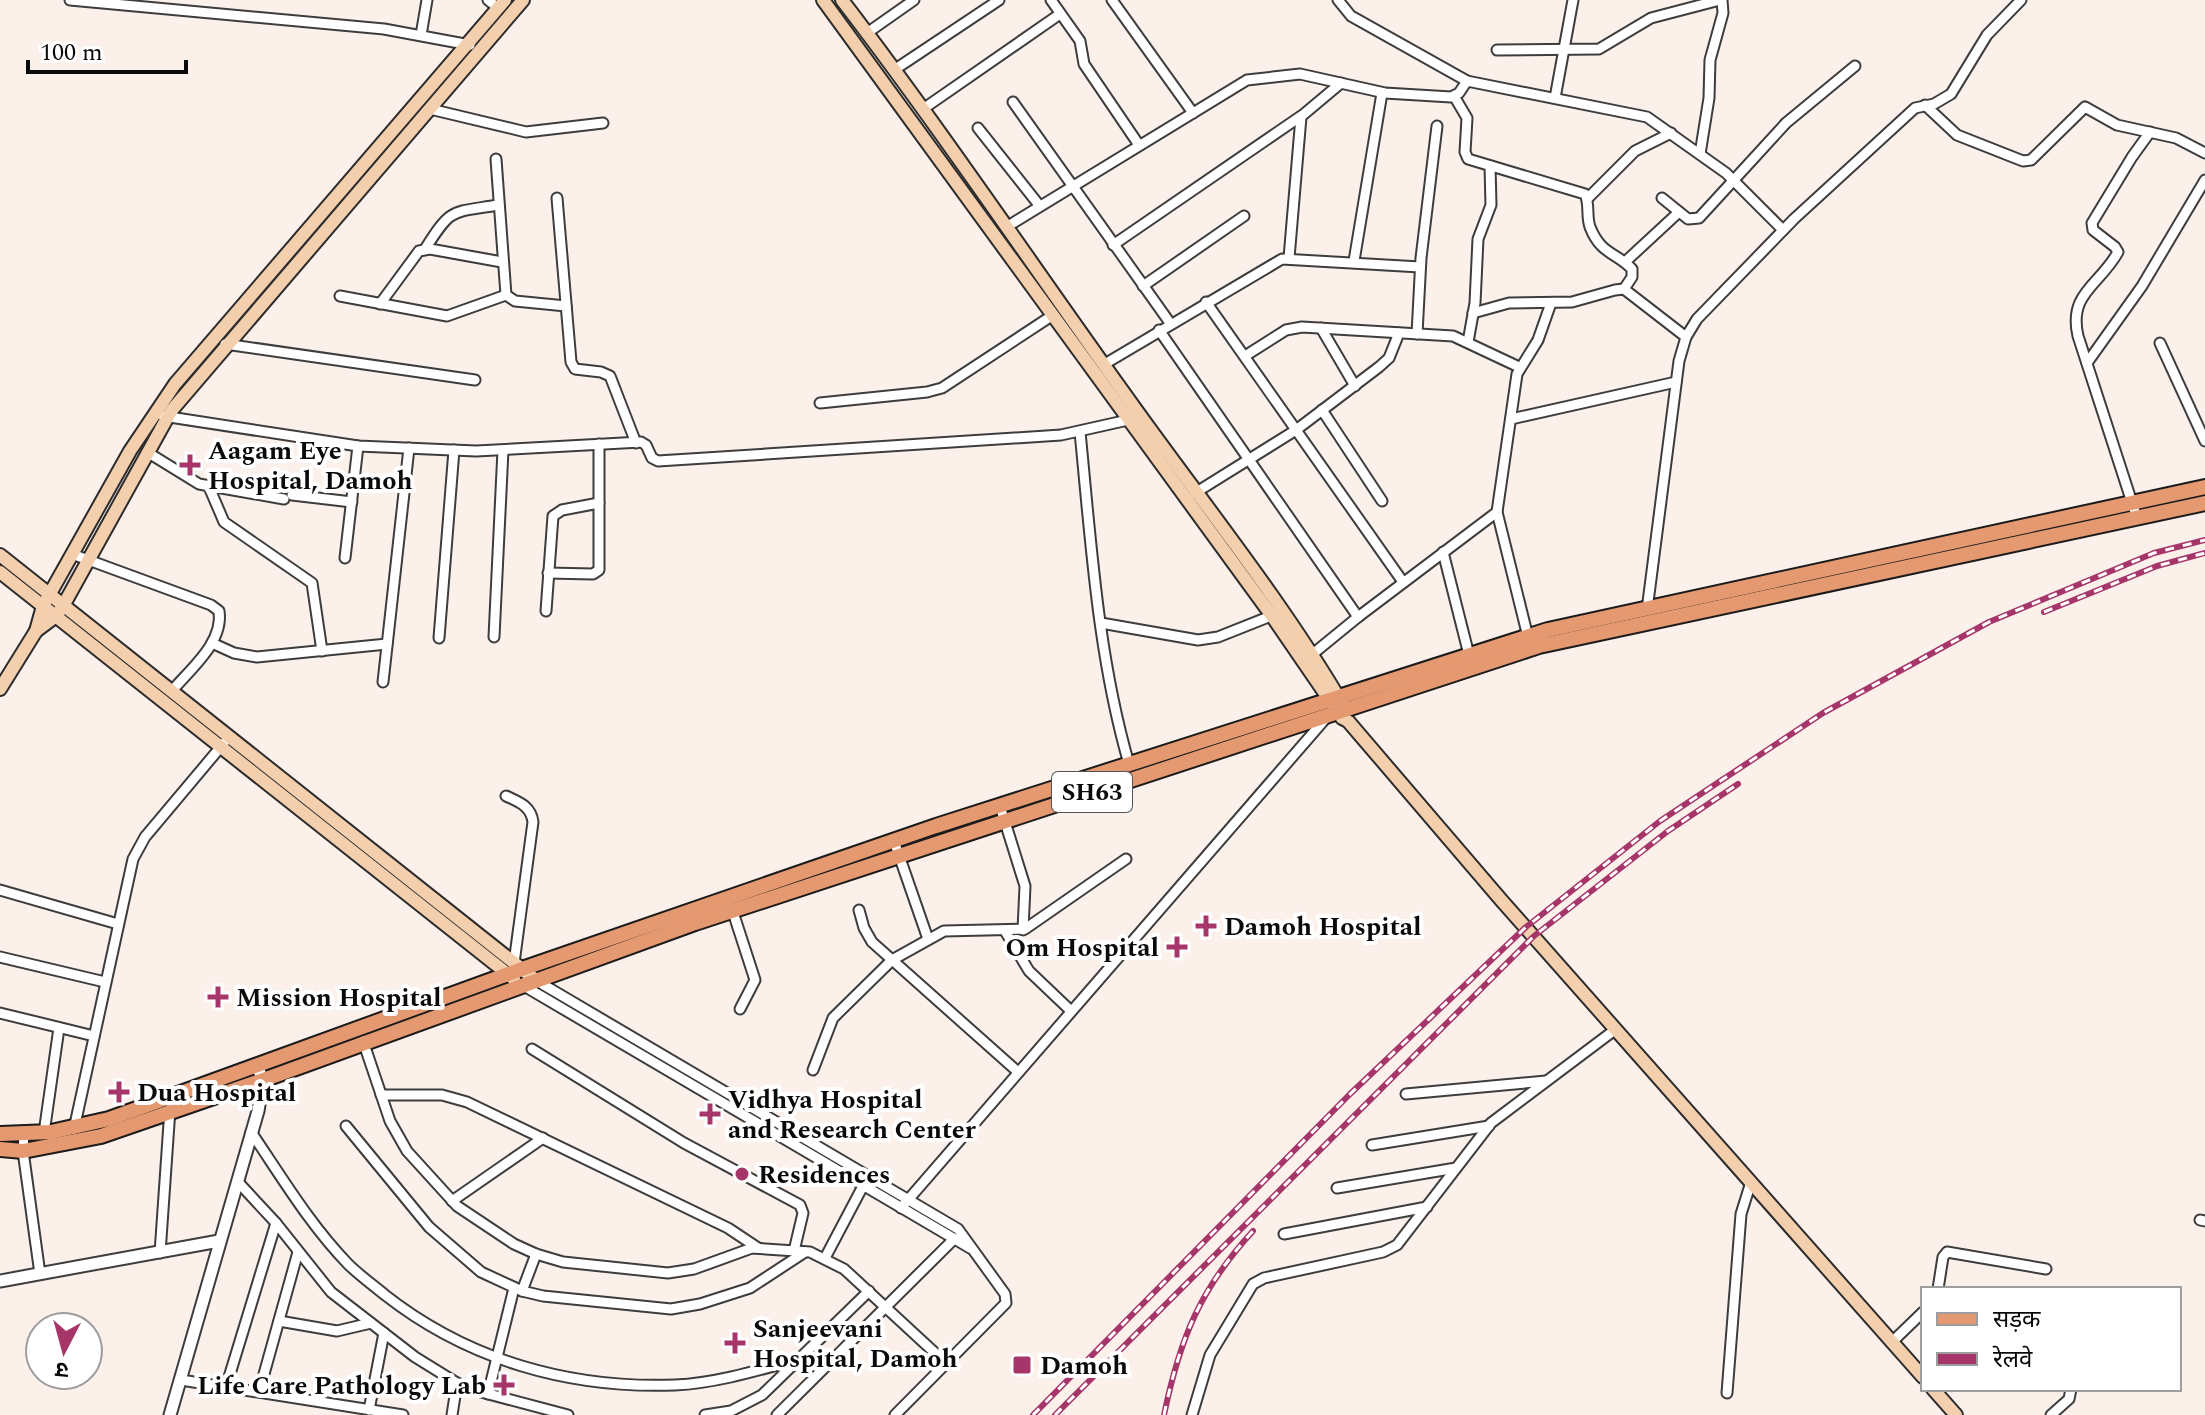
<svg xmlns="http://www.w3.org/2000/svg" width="2205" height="1415" viewBox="0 0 2205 1415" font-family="Spectral,'Noto Sans Devanagari',serif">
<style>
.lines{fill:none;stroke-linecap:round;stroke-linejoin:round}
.minor-casing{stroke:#3d3d3d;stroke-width:13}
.tertiary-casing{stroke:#3d3d3d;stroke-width:15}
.secondary-casing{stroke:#2c2c2c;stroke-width:16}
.primary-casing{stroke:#1b1b1b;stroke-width:18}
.minor{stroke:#fff;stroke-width:9}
.tertiary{stroke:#fff;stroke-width:11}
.secondary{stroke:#f3cfae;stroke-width:12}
.primary{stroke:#e59971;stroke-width:14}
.rail-casing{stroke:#a6366a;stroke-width:6}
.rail{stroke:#fff;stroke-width:3;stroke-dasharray:9;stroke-linecap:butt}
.poi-dot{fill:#a6366a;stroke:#fff;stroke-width:3}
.labels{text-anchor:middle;stroke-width:8;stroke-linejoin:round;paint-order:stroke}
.shield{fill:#fff;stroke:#545454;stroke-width:2}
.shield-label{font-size:24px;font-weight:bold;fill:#0a0a0a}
.poi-label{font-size:26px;font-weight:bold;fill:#0a0a0a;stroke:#fff;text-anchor:start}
</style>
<rect width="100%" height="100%" fill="#fcf1ea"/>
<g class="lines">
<g class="minor-casing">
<g id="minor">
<path d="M70 0 384 29 470 45"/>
<path d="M488 0 498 8"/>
<path d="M1051 0 1080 41 1084 64 1139 145"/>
<path d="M1112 0 1193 113"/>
<path d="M1338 0 1351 16 1467 81 1647 117 1726 173 1783 230"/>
<path d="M867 33 914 0"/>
<path d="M421 35 427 0"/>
<path d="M1497 50 1599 49 1651 18 1720 0"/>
<path d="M894 70 999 0"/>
<path d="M1454 96 1467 118 1465 152 1468 159 1585 194C1590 205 1586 216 1590 227 1601 255 1616 252 1632 269V277L1624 289"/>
<path d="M1555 98 1573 0"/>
<path d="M1013 102 1170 323"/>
<path d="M1925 105 1957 135 2023 161 2031 160 2085 107 2117 125 2176 138 2205 153"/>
<path d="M430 109 526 132 603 123"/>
<path d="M923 109 1060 14"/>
<path d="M978 128 1039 205"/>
<path d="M1700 154 1709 98 1710 60 1723 13 1722 0"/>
<path d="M496 159 506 295 515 301 566 306"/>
<path d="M557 198 571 362 575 369 601 372 610 376 636 443"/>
<path d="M1588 198 1635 151 1671 133"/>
<path d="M1662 198 1688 219 1699 218 1786 123 1855 66"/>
<path d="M1008 226 1247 80 1300 74 1385 93 1451 97 1459 93 1467 81"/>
<path d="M1113 245 1304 114 1341 83"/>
<path d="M425 249C452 207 450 213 498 205"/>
<path d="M1289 258 1301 117"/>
<path d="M1354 261 1382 93"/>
<path d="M1625 262 1679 212"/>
<path d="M1143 286 1244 216"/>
<path d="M340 296 447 316 506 295"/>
<path d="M1206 302 1403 582"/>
<path d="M380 304 419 251 430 249 502 262"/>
<path d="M1473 313 1509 303 1572 302 1615 290 1624 289 1686 337"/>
<path d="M1321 328 1355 386"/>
<path d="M1159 330 1358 617"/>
<path d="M1417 334 1421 258 1437 126"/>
<path d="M1468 342 1475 303 1478 239 1491 205 1490 166"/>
<path d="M2160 343 2205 441"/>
<path d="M225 344 475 380"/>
<path d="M1245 356 1286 330 1302 327 1453 336 1519 367"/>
<path d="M2087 363 2142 286 2205 180"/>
<path d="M1103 365 1282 259 1420 267"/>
<path d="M820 403 927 392 942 388 1053 315"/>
<path d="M1322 410 1382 501"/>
<path d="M163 416 358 446 476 451 641 442 646 445 652 458 658 461 1061 435 1128 420"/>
<path d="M1511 419 1676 382"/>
<path d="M1080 432C1091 543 1098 657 1129 764"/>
<path d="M147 452 199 484 284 499"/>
<path d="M209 487 224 522 312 583 322 651"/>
<path d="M1195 493 1296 430 1379 367 1389 358 1399 333"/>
<path d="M292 495 352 502"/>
<path d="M2137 518 2078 336C2068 293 2100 285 2118 252L2115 247 2093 230 2092 223 2132 157 2150 132"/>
<path d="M1443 552 1469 655"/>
<path d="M72 554 211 605 219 611C224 643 189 670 171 692"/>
<path d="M345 558 358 446"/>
<path d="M548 573 593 574 599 570V444"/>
<path d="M1647 610 1679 361 1686 337 1697 319 1794 219 1915 108 1934 104 1951 94 1987 35 2021 0"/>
<path d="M546 611 553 516 562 510 599 503"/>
<path d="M1101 623 1198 640 1218 637 1276 614"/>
<path d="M494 637 503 450"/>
<path d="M1528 637 1497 512 1517 374 1538 340 1551 303"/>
<path d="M439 638 454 450"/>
<path d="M212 643 234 653 257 657 387 644"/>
<path d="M1309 657 1358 617 1497 512"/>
<path d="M383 682 409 448"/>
<path d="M506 796C519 802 531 806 533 822L514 963"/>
<path d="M1000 806 1025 886 1023 930"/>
<path d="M894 841 928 939"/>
<path d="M0 890 118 924"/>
<path d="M732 909 755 980 740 1009"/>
<path d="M859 910 864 928 872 942 1018 1072"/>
<path d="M1005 931 1029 971 1071 1011"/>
<path d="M0 957 105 982"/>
<path d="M537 981 958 1229 1005 1294 1006 1303 895 1415"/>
<path d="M524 986 970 1248"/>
<path d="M0 1013 94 1036"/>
<path d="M363 1041 390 1121 407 1151 457 1206 514 1244 536 1254 563 1262 668 1273 694 1269 752 1248 810 1252 844 1269 947 1364"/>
<path d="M532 1049 684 1143 800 1205 803 1213 794 1251"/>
<path d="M813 1070 833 1018 892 960 944 931 1025 929 1126 859"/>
<path d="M1406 1094 1546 1081"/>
<path d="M381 1095H442L467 1102 728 1228 758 1248"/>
<path d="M346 1126 429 1227 481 1272 522 1291 543 1296 671 1309 700 1304 750 1288 805 1252"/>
<path d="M74 1129 133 859 145 837 224 743"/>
<path d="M251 1132C281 1176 310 1225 348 1264 359 1275 373 1285 385 1295 468 1360 569 1389 675 1385 717 1383 759 1370 799 1359"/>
<path d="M44 1133 59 1028"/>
<path d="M24 1134 23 1151 40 1274"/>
<path d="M1372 1145 1489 1126"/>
<path d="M238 1182 276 1223 331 1292 415 1357 457 1383 481 1392 568 1415"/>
<path d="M1337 1188 1456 1168"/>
<path d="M452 1201 543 1138"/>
<path d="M901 1208 1326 718"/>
<path d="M2200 1220 2205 1221"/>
<path d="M1284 1234 1427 1207"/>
<path d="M160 1253 170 1109"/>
<path d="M825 1258 863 1186"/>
<path d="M1938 1289 1943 1257 1947 1252 2046 1269"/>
<path d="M522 1291 536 1254"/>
<path d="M279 1321 337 1331 371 1323"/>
<path d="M1892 1342 1923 1312"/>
<path d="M181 1380 403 1415"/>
<path d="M226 1387 276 1223"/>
<path d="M259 1392 298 1252"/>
<path d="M1727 1393 1741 1214 1751 1182"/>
<path d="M488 1394 514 1288"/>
<path d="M369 1410 384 1333"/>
<path d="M452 1415 457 1383"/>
<path d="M705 1415 731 1411 762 1395 869 1291"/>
<path d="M777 1415 954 1239"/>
<path d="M1192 1415 1210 1355 1253 1284 1264 1278 1383 1252 1397 1245 1491 1123 1616 1029"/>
<path d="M2051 1415 2069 1399 2071 1389"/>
</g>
</g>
<g class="tertiary-casing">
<g id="tertiary">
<path d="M0 1281 219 1241"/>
<path d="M170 1415 258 1111 263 1080 257 1066"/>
</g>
</g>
<g class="secondary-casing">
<g id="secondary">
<path d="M823 0 1272 616 1342 718 1348 721 1502 901 1923 1377"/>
<path d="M842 0C940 128 1030 262 1124 393 1197 496 1279 596 1343 705"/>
<path d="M0 555 537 981"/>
<path d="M0 572 514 979"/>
<path d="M36 631 56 616 63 606 171 411 523 0"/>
<path d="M0 689 36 631 43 606 130 451 175 384 505 0"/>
<path d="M1933 1389 1956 1415"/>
</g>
</g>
<g class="primary-casing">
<g id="primary">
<path d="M0 1134 51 1132 109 1119 522 969 936 826 1548 630 2205 487"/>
<path d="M0 1149 23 1151 101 1136 263 1080 695 923 1539 646 2205 503"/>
</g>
</g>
<use href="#minor" class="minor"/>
<use href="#tertiary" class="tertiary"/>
<use href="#secondary" class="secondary"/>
<use href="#primary" class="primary"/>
<g class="rail-casing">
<g id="rail">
<path d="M2044 612 2157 566 2205 553"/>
<path d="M1033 1415 1349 1095 1526 927 1660 821 1823 713 1989 622 2154 553 2205 540"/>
<path d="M1055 1415 1534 936 1668 831 1738 784"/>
<path d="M1164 1415C1180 1338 1200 1289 1253 1231"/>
</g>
</g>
<use href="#rail" class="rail"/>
</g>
<g class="poi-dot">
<path d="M186 453h8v8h8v8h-8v8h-8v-8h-8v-8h8z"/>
<path d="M1202 914h8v8h8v8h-8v8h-8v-8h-8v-8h8z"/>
<path d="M1173 935h8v8h8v8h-8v8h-8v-8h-8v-8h8z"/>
<path d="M214 985h8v8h8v8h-8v8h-8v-8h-8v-8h8z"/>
<path d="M115 1080h8v8h8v8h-8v8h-8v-8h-8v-8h8z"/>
<path d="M706 1102h8v8h8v8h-8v8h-8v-8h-8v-8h8z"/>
<circle cx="742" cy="1174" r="8"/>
<path d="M731 1331h8v8h8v8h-8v8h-8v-8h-8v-8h8z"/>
<rect x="1012" y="1355" width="20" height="20" rx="4"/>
<path d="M500 1373h8v8h8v8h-8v8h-8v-8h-8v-8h8z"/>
</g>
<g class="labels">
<rect class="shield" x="1052" y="772" width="80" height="40" rx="6"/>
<g class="shield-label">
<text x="1092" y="800">SH63</text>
</g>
<g class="poi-label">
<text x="208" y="459">Aagam Eye<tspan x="208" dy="30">Hospital, Damoh</tspan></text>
<text x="1224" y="935">Damoh Hospital</text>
<text x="1159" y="956" text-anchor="end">Om Hospital</text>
<text x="236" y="1006">Mission Hospital</text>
<text x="137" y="1101">Dua Hospital</text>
<text x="728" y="1108">Vidhya Hospital<tspan x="728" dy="30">and Research Center</tspan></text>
<text x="758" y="1183">Residences</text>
<text x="753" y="1337">Sanjeevani<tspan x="753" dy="30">Hospital, Damoh</tspan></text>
<text x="1040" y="1374">Damoh</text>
<text x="486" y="1394" text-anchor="end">Life Care Pathology Lab</text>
</g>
</g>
<rect x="1921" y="1287" width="260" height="104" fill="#ffffff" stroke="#9d9d9d" stroke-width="2"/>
<rect x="1937" y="1313" width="40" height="12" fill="#e59971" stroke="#9d9d9d" stroke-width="2"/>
<text x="1993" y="1327" font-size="24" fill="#0a0a0a">सड़क</text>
<rect x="1937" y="1353" width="40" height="12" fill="#a6366a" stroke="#9d9d9d" stroke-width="2"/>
<text x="1993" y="1367" font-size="24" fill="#0a0a0a">रेलवे</text>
<g transform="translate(64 1351) rotate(186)"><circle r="38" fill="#ffffff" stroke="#9d9d9d" stroke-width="2"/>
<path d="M0-6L14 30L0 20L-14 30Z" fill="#a6366a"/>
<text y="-12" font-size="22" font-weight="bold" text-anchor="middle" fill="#0a0a0a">उ</text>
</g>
<path d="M28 60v12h158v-12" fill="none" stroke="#0a0a0a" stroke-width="4"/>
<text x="40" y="60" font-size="24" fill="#0a0a0a" stroke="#ffffff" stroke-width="6" paint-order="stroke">100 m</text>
</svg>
